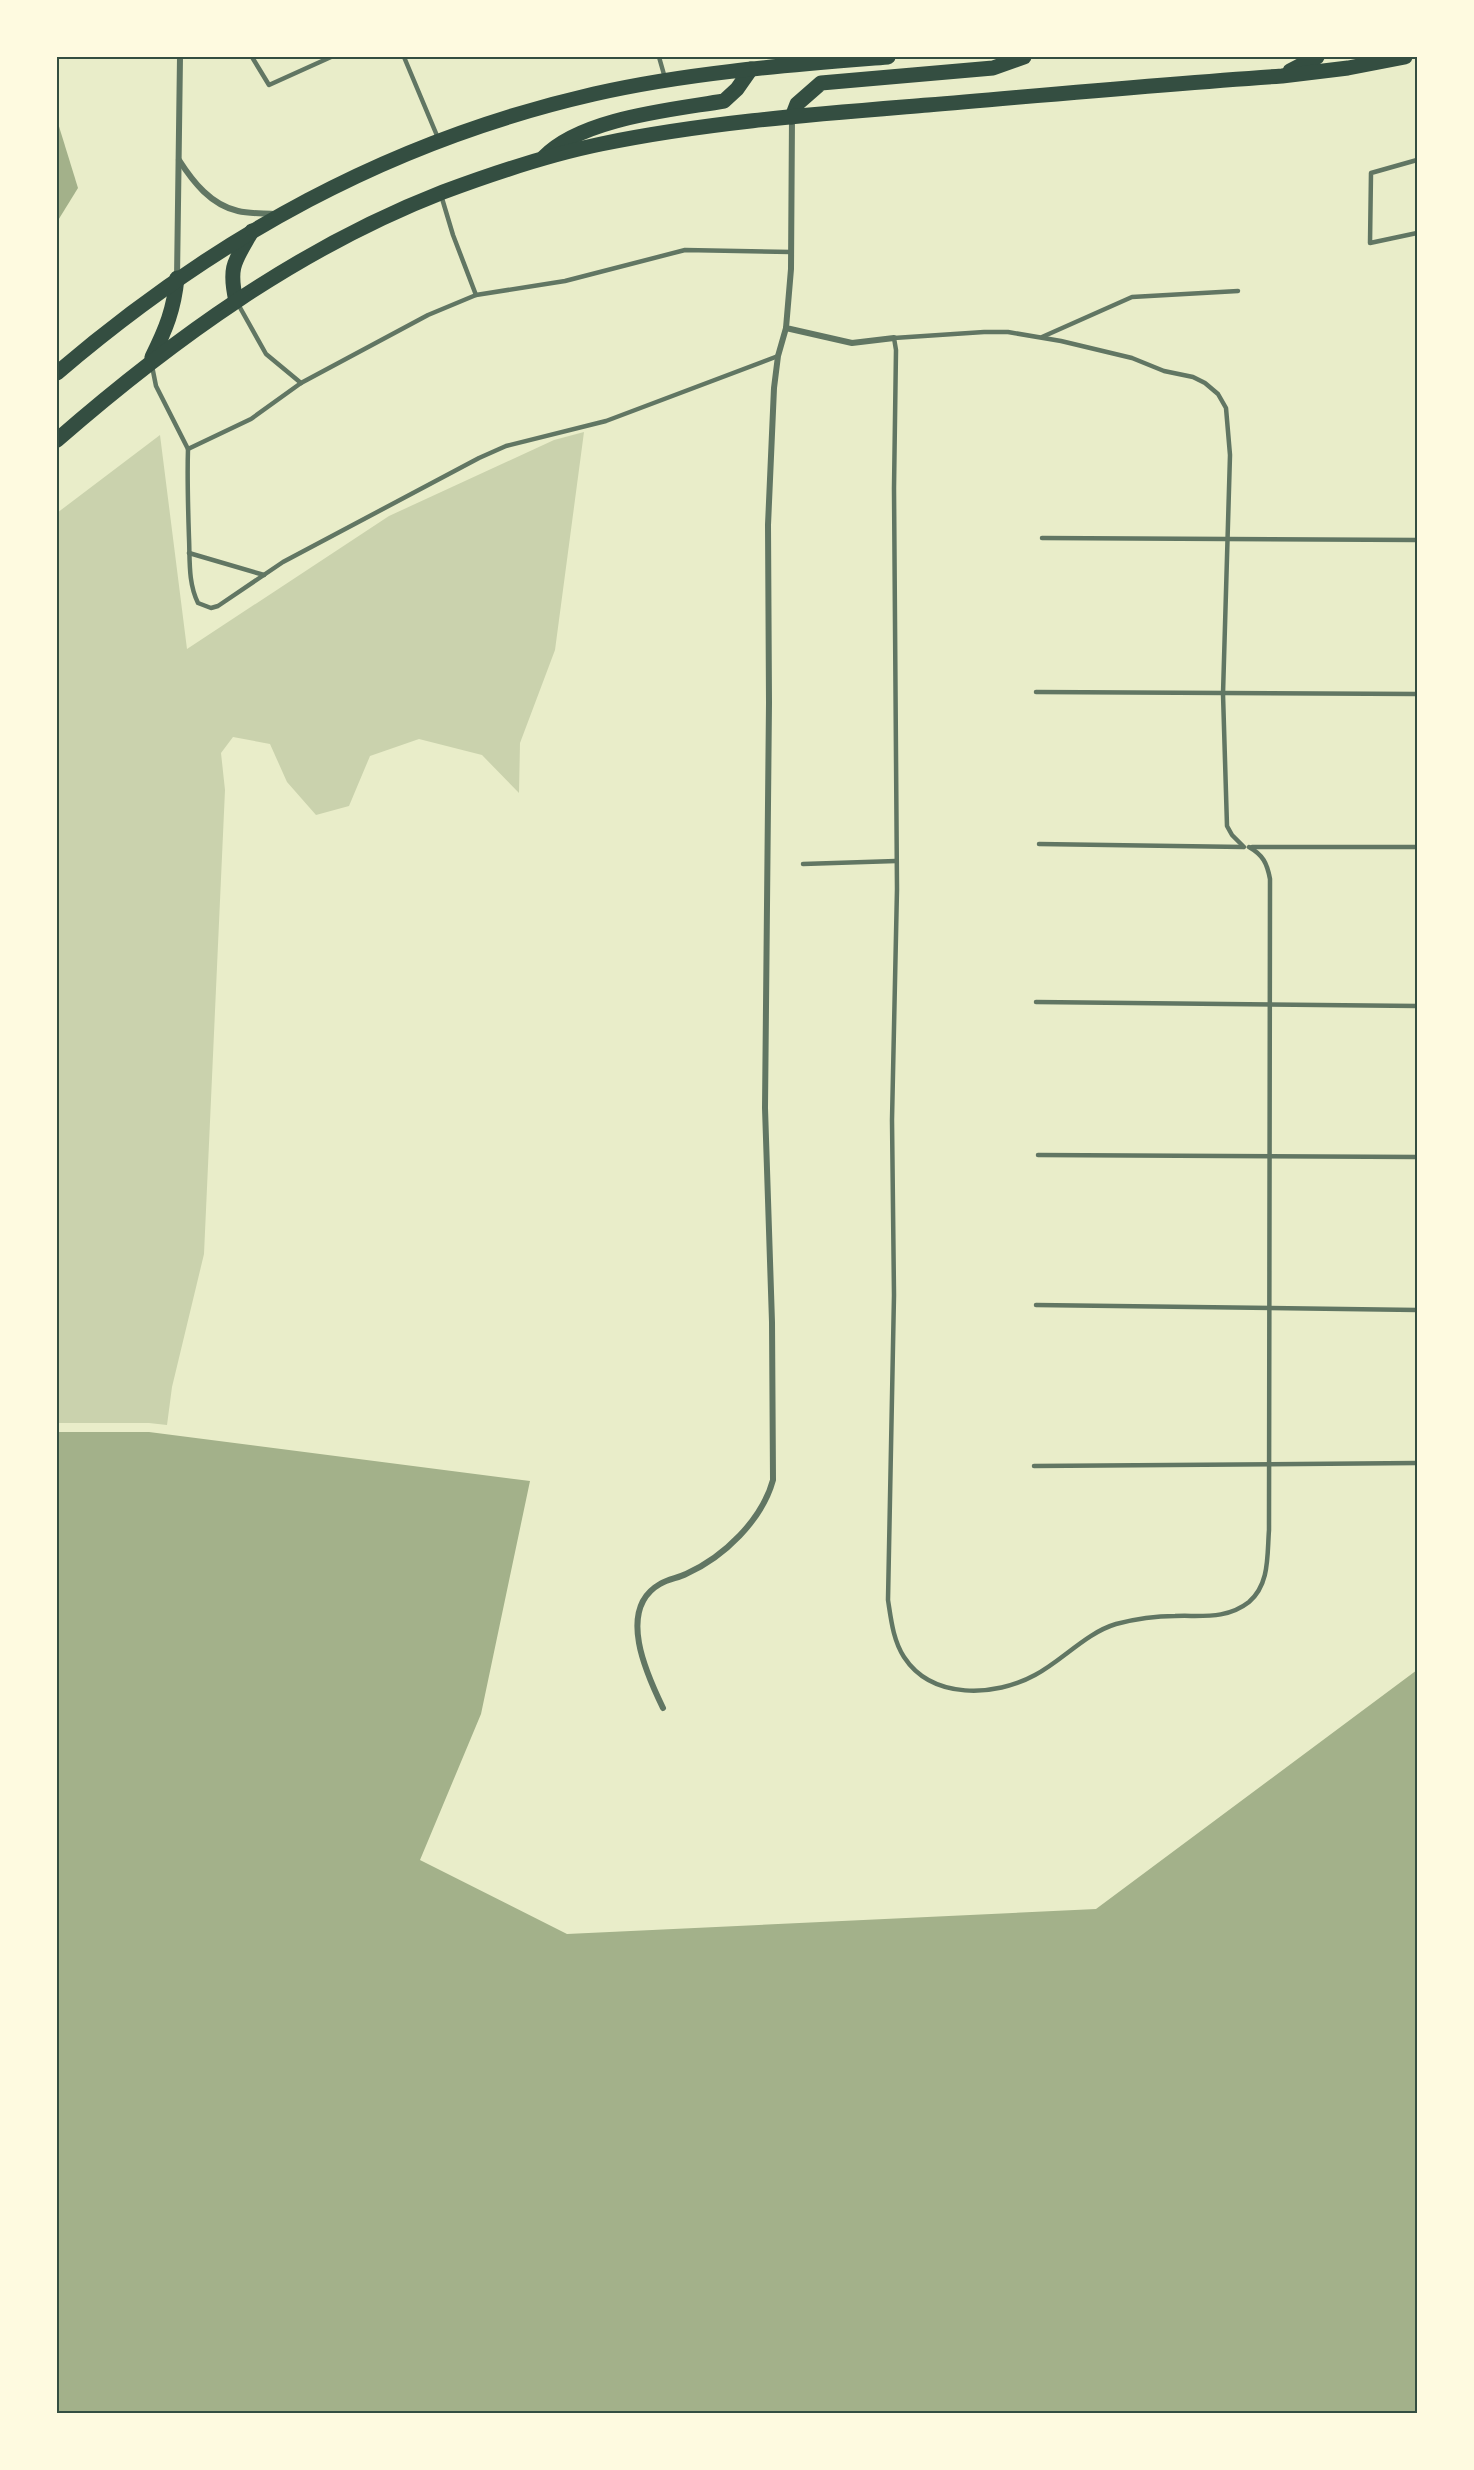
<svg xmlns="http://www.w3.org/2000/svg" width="1474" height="2470" viewBox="0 0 1474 2470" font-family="'IBM Plex Serif',serif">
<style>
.green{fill:#cad2ad}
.water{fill:#a3b18a}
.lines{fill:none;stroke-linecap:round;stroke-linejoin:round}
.service{stroke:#617663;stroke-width:4.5}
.minor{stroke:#617663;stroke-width:6}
.primary{stroke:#344e41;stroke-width:15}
.neatline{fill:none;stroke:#344e41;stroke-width:2}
</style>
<rect width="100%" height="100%" fill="#e9edc9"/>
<path class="green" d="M584 432 555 650 520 743 519 793 482 755 419 739 370 756 349 806 316 815 287 782 270 744 233 737 221 753 225 790 204 1254 172 1387 167 1425 149 1423H57V513L160 435 187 649 389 516 554 440Z"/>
<g class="water">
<path d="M57 120 78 188 57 222Z"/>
<path d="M57 1432H149L530 1481 481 1714 420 1860 567 1934 1096 1909 1417 1670V2413H57Z"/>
</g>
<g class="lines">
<g class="service">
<path d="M252 57 269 85 331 57"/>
<path d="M404 57 438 138"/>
<path d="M659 57 665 78"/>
<path d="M1417 160 1371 173 1370 243 1417 233"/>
<path d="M441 195 453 235 476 295"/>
<path d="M238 304 266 354 301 383"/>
<path d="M1042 337 1132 297 1238 291"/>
<path d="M152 366 156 386 188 449 251 419 301 383 428 315 476 295 565 281 685 250 791 252"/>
<path d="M188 449C187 479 188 508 189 538 190 560 188 583 198 603L211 608 218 606 283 562 479 458 506 446 606 421 778 356"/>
<path d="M1042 538 1417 540"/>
<path d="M189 553 264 575"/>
<path d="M1036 692 1417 694"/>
<path d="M1039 844 1243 847"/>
<path d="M1244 847 1232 835 1227 826 1223 694 1230 455 1226 408 1218 394 1205 383 1193 377 1164 371 1132 358 1061 341 1008 332H984L894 338 896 350 894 488 897 889 892 1120 894 1295 888 1600C891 1619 893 1640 904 1657 932 1700 995 1697 1035 1675 1063 1660 1086 1633 1116 1624 1135 1619 1155 1616 1175 1616 1201 1615 1226 1620 1249 1602 1270 1584 1267 1555 1269 1530L1270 879C1267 863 1263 855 1249 847"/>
<path d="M1252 847H1417"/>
<path d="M803 864 896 861"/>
<path d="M1036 1002 1417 1006"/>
<path d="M1038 1155 1417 1157"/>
<path d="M1036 1305 1417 1310"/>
<path d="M1034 1466 1417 1463"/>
</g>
<g class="minor">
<path d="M792 117 791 269 786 328 852 343 894 338"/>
<path d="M179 160C193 182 211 205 238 211 250 214 264 213 276 214"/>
<path d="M177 278 180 57"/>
<path d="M663 1708C647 1675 616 1609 660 1584 668 1579 678 1578 686 1574 724 1557 762 1520 773 1480L772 1322 765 1108 769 703 768 525 774 388 778 356 786 328"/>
</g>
<g class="primary">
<path d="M1290 71 1317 57"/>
<path d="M792 117 797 104 821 83 993 68 1024 57"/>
<path d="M544 157C582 118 671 110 724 101L737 89 751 69"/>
<path d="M236 301C228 266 235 261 252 231"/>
<path d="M152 357C166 329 174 309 177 278"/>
<path d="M57 373C216 237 389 141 594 94 691 72 790 65 888 57"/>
<path d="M57 440C173 339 299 248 443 192 494 173 547 155 601 144 708 122 818 114 928 105 1046 95 1164 84 1282 76L1348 68 1405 57"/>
</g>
</g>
<rect width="1474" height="2470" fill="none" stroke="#fefae0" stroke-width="117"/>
<rect x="58" y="58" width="1358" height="2354" class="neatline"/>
</svg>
